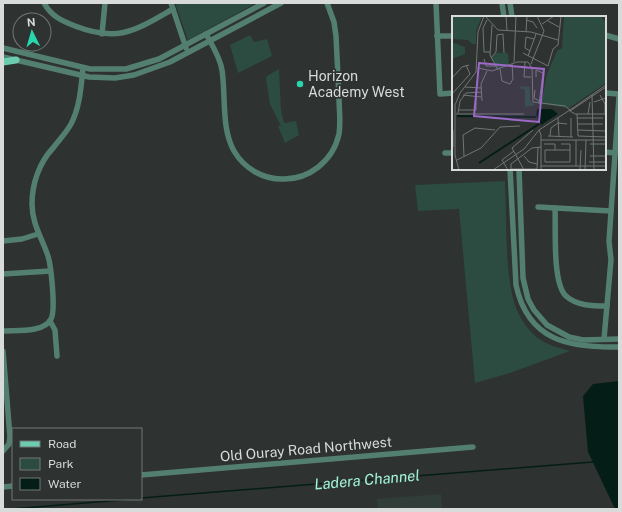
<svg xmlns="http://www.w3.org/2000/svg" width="622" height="512" viewBox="0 0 622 512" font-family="'Public Sans',sans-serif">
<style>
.built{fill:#313d39}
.green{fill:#2c4b41}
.water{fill:#041e17}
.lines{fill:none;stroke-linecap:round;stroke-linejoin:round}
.stream{stroke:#041e17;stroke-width:1.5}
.minor{stroke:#537f71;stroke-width:5.5}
.major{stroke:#6cccaf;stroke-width:7}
.poi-dot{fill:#29d5ad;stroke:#2e3231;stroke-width:1.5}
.labels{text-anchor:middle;stroke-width:3.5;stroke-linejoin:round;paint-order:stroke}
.poi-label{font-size:14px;fill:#d8dbda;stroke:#2e3231;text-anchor:start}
.street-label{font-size:14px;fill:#d8dbda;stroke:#2e3231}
.water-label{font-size:15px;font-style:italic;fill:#a1f4d9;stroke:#2e3231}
.inset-river{fill:none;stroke:#041e17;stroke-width:2}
.inset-road{fill:none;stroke:#727675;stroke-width:1}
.view{fill:#9c69c8;fill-opacity:0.15;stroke:#9c69c8;stroke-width:2}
.inset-edge{fill:none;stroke:#d8dbda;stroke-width:2}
</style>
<rect width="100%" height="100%" fill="#2e3231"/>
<path class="built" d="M441 494 442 509H378L377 499Z"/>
<g class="green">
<path d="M175 3H256L188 40Z"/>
<path d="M250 35 254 42 267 39 272 56 238 73 230 45Z"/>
<path d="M279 69 281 110 284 123 296 121 299 135 285 143 278 126H281L270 104 266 79 267 76Z"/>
<path d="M505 181C507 215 504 280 517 310 521 320 530 332 539 339 548 345 560 348 570 351L510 373 475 383 459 209 418 211 415 185Z"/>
</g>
<path class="water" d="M619 381V509H615L588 452 583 396 593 384Z"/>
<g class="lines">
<g class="stream">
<path d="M141 498 593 462"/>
<path d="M11 509 134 499"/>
</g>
<g class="minor">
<path d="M44 3C51 16 62 21 75 26 119 43 136 30 173 9"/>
<path d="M171 3 186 48"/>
<path d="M436 3 440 94 453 93"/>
<path d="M502 3 504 17"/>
<path d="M510 3 512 17"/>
<path d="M102 34 105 3"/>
<path d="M206 34C212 45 220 57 222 70 226 96 221 128 234 151 244 168 262 179 282 179 309 180 333 161 339 134 341 122 339 109 339 97 338 77 337 57 336 36L334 22 327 3"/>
<path d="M605 35 619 39"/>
<path d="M437 36H453"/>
<path d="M3 48 90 69H126L159 59 264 3"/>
<path d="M3 57 89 77 115 78 134 75 170 62 281 3"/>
<path d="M605 93 619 94"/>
<path d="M605 152 615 153"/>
<path d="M445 153H453"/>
<path d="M510 169 516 285C528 341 569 348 619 347"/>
<path d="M519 169 523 278 528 299 534 310 547 325 569 337 583 340 619 339"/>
<path d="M538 207 611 211"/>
<path d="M555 208C556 227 552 283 566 296 577 306 593 306 607 306"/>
<path d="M3 241 22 239 38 234"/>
<path d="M3 274 50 271"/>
<path d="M50 321 55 330 57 356"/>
<path d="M3 331C16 330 44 333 51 319 56 310 51 266 48 256 42 238 32 224 32 204 32 184 39 163 53 148 59 140 66 133 71 124 80 107 81 87 83 68"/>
<path d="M604 339 611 260 609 241 619 97"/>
<path d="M3 351 10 437 9 444 3 451"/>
<path d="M141 475 473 447"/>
<path d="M3 487 13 486"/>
</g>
<path class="major" d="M3 62 16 60"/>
</g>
<circle class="poi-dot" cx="300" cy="84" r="4"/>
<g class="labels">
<g class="poi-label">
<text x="308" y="81">Horizon<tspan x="308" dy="16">Academy West</tspan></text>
</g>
<g class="street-label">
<text transform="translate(306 449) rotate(-5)" y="5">Old Ouray Road Northwest</text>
</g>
<g class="water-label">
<text transform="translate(367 480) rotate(-5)" y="5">Ladera Channel</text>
</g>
</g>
<g transform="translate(452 16)">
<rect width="154" height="154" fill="#2e3231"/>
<path d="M0 0H30L24 15V28H20L16 24 0 23ZM112 0H149L154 7V67L117 92 89 88 95 58 105 35 110 32ZM0 26 13 31V38L0 43ZM44 37H56L57 49 46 53 40 42ZM68 70 78 71V84L83 89 73 91V73H69Z" fill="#2c4b41"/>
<path d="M85 93H100L106 98 89 109 84 99Z" fill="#041e17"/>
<path class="inset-river" d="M5 100 84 101M27 147 87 108"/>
<path class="inset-road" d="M54 0 55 15M34 1 46 14 79 16 106 24M35 4 31 12 32 36H38M74 4 81 6 85 12M96 5 107 11M90 8 102 0M40 9 38 39 46 54M74 16 75 0M51 18 52 37M78 35 73 32 74 21 82 23M71 37 96 50 101 33 106 29 109 0M76 40 84 18M39 42 44 36 45 19 51 18M32 43 34 50H45M62 46 64 0M73 46 72 61H79M79 48 92 15 85 0M26 52 40 55 65 46H76L80 52 81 86 113 90 118 94 154 69M48 53 50 65 58 68 61 63 60 48M84 61V54L91 57 87 88M0 62 10 51 17 49M13 71 29 72M83 74 82 82 87 85M0 78 18 58 14 49M11 79 29 81M140 79 142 154M148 79 153 88V98M30 85 29 68 35 55M142 86 154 82M6 94H24V82M118 95 154 71M118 95 123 98H154M6 97 8 85 14 77 30 76M4 98H72M125 98 126 120 154 121M136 98 138 86M106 102 107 121M119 102V121M125 102H151M125 108H151M87 114 89 119V154M125 114 154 115M11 119 23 112 43 114M11 119 12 140M96 120 121 121M98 120 99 112 106 107 115 108M89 124H154M92 128H103V134M109 128H118V146H93V134H118M138 128H154M1 131V114M72 140 77 146 85 148M138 140H154M5 144 29 132 48 111 68 110M137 146H154M89 150H154M124 150V124M59 153H85M7 154 3 139V89L8 77 24 56 26 16 32 0M41 154 72 133 87 114 118 94 119 95M56 154 50 144 62 135M59 154V148L80 132 89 131M72 154 60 132 81 114M85 154 86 131M128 154 129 134M133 154 134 124"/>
<path class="view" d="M27 47 92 53 87 106 22 100Z"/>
<rect width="154" height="154" class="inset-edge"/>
</g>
<rect width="622" height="512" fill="none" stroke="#d8dbda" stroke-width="8"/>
<rect x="12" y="428" width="130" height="72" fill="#2e3231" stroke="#727675"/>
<rect x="20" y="441" width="20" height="6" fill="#6cccaf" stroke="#727675"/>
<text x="48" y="448" font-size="12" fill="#d8dbda">Road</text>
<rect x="20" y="458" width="20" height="12" fill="#2c4b41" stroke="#727675"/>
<text x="48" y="468" font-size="12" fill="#d8dbda">Park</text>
<rect x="20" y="478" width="20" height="12" fill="#041e17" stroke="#727675"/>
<text x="48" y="488" font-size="12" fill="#d8dbda">Water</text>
<g transform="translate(32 32) rotate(355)"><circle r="19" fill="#2e3231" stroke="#727675"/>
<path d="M0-3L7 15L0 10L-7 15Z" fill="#29d5ad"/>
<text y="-6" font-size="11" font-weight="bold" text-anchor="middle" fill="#d8dbda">N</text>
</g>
</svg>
